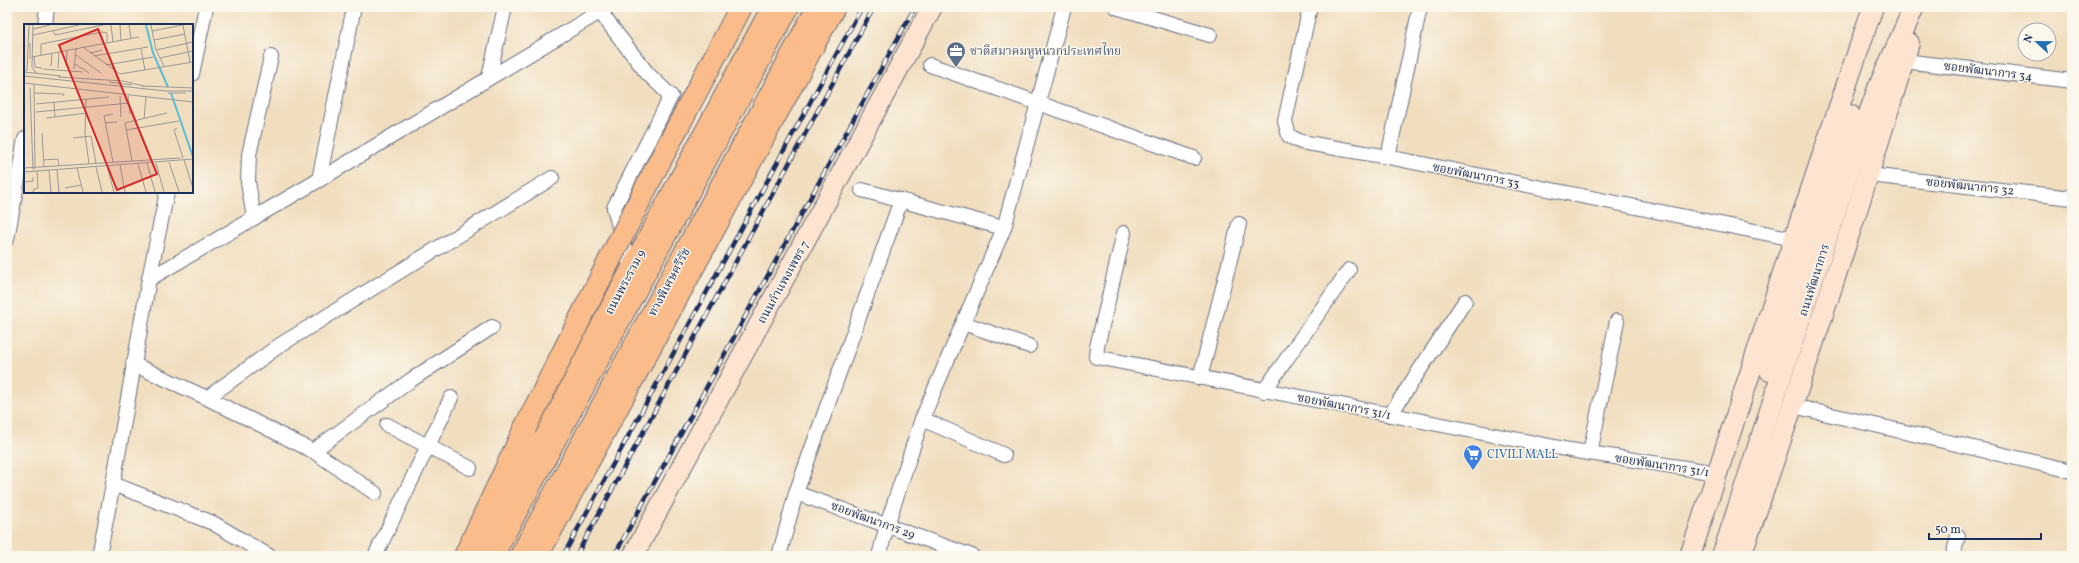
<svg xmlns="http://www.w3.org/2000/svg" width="2079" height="563" viewBox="0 0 2079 563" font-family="Vollkorn,'Noto Serif Thai',serif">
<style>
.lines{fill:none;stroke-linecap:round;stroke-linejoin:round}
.street-casing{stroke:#666c80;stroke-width:16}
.secondary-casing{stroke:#666c80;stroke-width:22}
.primary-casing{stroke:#666c80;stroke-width:24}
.highway-casing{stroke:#666c80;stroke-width:24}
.street{stroke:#fff;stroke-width:14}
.secondary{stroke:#fde4d0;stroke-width:20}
.primary{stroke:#f9bc8a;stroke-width:22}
.highway{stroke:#f9bc8a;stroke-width:22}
.rail-casing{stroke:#1b2f5e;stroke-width:4.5}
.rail{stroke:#fbf7ec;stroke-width:3;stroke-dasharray:9;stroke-linecap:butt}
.highway-bridge-casing{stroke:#666c80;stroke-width:24;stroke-linecap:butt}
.highway-bridge{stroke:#f9bc8a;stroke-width:22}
.labels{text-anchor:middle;stroke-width:3;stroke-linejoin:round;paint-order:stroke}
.service-label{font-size:12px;fill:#4e5e75;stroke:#fbf7ec;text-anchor:start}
.street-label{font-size:12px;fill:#1b2f5e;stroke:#fbf7ec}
.shop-label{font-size:12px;fill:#366cbe;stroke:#fbf7ec;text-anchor:start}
.inset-river{fill:none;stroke:#57bed5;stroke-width:2}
.inset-road{fill:none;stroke:#9b9898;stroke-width:1}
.view{fill:#d62828;fill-opacity:0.15;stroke:#d62828;stroke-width:2}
.inset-edge{fill:none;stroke:#1b2f5e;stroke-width:2}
</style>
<rect width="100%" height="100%" fill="#fbf7ec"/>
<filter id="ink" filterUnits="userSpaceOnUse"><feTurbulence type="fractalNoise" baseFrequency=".025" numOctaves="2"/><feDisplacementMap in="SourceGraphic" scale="8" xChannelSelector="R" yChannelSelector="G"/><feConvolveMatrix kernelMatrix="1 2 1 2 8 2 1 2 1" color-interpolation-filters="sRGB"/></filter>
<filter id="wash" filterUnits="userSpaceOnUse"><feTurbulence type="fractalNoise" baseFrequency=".012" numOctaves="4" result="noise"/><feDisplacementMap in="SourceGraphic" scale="16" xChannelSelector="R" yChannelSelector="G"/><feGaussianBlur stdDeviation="0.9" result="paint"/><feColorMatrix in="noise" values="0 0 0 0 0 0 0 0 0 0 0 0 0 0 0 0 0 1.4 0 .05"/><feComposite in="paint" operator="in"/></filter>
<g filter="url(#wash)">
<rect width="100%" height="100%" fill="#f1debf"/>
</g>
<g filter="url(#ink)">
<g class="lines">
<g class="street-casing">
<g id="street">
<path d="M1116 7 1210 35"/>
<path d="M1310 7 1285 121 1289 136 1301 142 1388 157 1794 239"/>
<path d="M600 12 647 73 671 96 614 208 631 270"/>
<path d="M45 25 47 7"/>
<path d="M1904 61 2072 81"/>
<path d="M930 65 1194 158"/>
<path d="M192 74 206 7"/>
<path d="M489 77 505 7"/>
<path d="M1388 157 1420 7"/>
<path d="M1869 175 2072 198"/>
<path d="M319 180 354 7"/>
<path d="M862 190 1004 228"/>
<path d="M254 218 248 182 249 155 271 57"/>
<path d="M1124 233 1097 347 1096 357 1570 450 1717 473"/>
<path d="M7 239 25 139"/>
<path d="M149 279 319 180 608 7"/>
<path d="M963 323 1029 346"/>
<path d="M133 364 207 398 313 451 375 493"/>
<path d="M1200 378 1239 224"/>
<path d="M1264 391 1349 270"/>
<path d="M207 398 280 345 552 178"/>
<path d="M1793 406 2072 471"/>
<path d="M1390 415 1465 301"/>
<path d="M922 419 1004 455"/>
<path d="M387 425 470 468"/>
<path d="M313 451 411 380 492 327"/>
<path d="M1590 453 1617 321"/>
<path d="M113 484 213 523 269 556"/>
<path d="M796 493 972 556"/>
<path d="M99 556 113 484 149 279 167 192"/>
<path d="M375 556 451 398"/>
<path d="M779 556 796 493 901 200"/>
<path d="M879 556 887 525 922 419 1004 228 1064 7"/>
<path d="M1953 556 1958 536"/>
</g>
</g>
<g class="secondary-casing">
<g id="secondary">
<path d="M1770 371 1850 115"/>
<path d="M633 556 932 7"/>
<path d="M1690 556 1794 239 1873 7"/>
<path d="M1722 556 1852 161 1878 88 1914 7"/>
<path d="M1741 556C1800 386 1857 216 1909 43"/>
</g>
</g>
<g class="primary-casing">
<g id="primary">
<path d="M477 550 533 454 773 7"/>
<path d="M537 556 834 7"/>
</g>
</g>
<g class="highway-casing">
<g id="highway">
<path d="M465 556 525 428"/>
<path d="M492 556 788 7"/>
<path d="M521 556 818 7"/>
</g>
</g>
<use href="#street" class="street"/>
<use href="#secondary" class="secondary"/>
<use href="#primary" class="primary"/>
<use href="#highway" class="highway"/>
<g class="rail-casing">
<g id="rail">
<path d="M563 556 862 7"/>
<path d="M576 556 874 7"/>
<path d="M614 556 915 7"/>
</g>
</g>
<use href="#rail" class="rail"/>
<g class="highway-bridge-casing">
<path id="highway-bridge" d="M525 428 654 172 741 7"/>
</g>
<use href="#highway-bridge" class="highway-bridge"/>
</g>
</g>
<defs>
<g id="office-pin" transform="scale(1)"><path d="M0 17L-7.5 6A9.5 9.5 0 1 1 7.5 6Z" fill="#5c6f8a" stroke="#fbf7ec"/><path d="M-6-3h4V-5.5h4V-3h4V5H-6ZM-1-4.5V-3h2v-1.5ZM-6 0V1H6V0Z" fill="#fff"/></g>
<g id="supermarket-pin" transform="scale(1)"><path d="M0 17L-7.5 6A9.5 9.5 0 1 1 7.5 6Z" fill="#3f7fe0" stroke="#fbf7ec"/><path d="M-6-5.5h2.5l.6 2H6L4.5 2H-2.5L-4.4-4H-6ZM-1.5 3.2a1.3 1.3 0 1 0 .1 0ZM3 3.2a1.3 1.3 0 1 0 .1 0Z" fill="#fff"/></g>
</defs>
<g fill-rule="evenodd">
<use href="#office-pin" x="956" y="51"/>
<use href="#supermarket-pin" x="1473" y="454"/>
</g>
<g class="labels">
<g class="service-label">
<text x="970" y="55">ชาติสมาคมหูหนวกประเทศไทย</text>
</g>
<g class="street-label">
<text transform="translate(1988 71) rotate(7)" y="4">ซอยพัฒนาการ 34</text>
<text transform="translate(1476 175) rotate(11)" y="4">ซอยพัฒนาการ 33</text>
<text transform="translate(1970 186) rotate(6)" y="4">ซอยพัฒนาการ 32</text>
<text transform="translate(1814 280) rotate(-72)" y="4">ถนนพัฒนาการ</text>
<text transform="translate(625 282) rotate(-62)" y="4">ถนนพระราม 9</text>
<text transform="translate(669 282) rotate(-62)" y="4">ทางพิเศษศรีรัช</text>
<text transform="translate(783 282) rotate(-61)" y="4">ถนนกำแพงเพชร 7</text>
<text transform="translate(1344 406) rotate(11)" y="4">ซอยพัฒนาการ 31/1</text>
<text transform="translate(1662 465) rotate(9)" y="4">ซอยพัฒนาการ 31/1</text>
<text transform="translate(873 520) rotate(20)" y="4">ซอยพัฒนาการ 29</text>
</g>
<g class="shop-label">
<text x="1487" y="458">CIVILI MALL</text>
</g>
</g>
<g transform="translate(24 24)">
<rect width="169" height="169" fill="#f1debf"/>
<path class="inset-river" d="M122 1 129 29 144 63M147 69 169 133"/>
<path class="inset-road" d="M9 1 8 43 12 49M87 1 89 18M96 1 97 17M105 1 107 14M127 1 132 26 140 42M159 1 166 38M9 5 26 1M29 6 31 11 79 1M128 7 159 1M9 11 55 1M130 16 161 10M6 19V35M59 23 96 50 169 38M117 25 121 46M132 26 169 18M66 29 78 26M17 31V20L78 8 83 9V19M52 31 77 49M70 32 124 23M8 33 115 13M10 33 11 43 18 44M136 34 169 27M51 40 65 49M82 41 129 33M27 42 28 29M42 42 43 27M34 44 35 28M19 45 59 48M50 45 52 25M0 48 37 52M0 48 3 46 5 1M0 52 142 67H169M34 53 99 57 120 62M85 58 108 61M0 59 169 78M10 60 11 145M118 62 169 64M6 64 9 146M10 69 39 70 40 72M144 69H162M96 72 97 93M104 72 106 90M62 75 61 110 65 140M30 78 31 93M12 80 85 73M12 88 105 79M22 94 63 89M120 95 122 73M81 99 93 98M153 104 150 106 159 134M102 106 155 97M18 109 20 143M49 114 67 112 72 139M19 136 34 135 35 142M160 136 169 164M108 137 101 99 143 89M89 138 80 92 89 90M145 138 155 168M123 139 131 168M132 139 140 168M114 140 122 168M96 141 101 168M83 142 90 168M72 143 78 168M0 144 156 134M53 144 59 168M25 146 27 168M33 146 35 168M0 148 169 135M0 158 9 157V153M41 164 57 161M9 168 10 165 14 164 13 147"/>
<path class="view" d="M74 5 133 150 93 166 35 21Z"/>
<rect width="169" height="169" class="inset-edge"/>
</g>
<rect width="2079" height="563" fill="none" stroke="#fbf7ec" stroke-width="24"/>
<g transform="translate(2037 42) rotate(292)"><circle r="19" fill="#fbf7ec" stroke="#a1a7b3"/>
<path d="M0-3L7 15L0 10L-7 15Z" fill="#1f6fb2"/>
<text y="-6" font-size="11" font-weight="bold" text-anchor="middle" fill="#1b2f5e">N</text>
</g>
<path d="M1929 533v6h112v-6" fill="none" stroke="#1b2f5e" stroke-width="2"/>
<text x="1935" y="533" font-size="12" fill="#1b2f5e" stroke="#fbf7ec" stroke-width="3" paint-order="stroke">50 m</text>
</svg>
